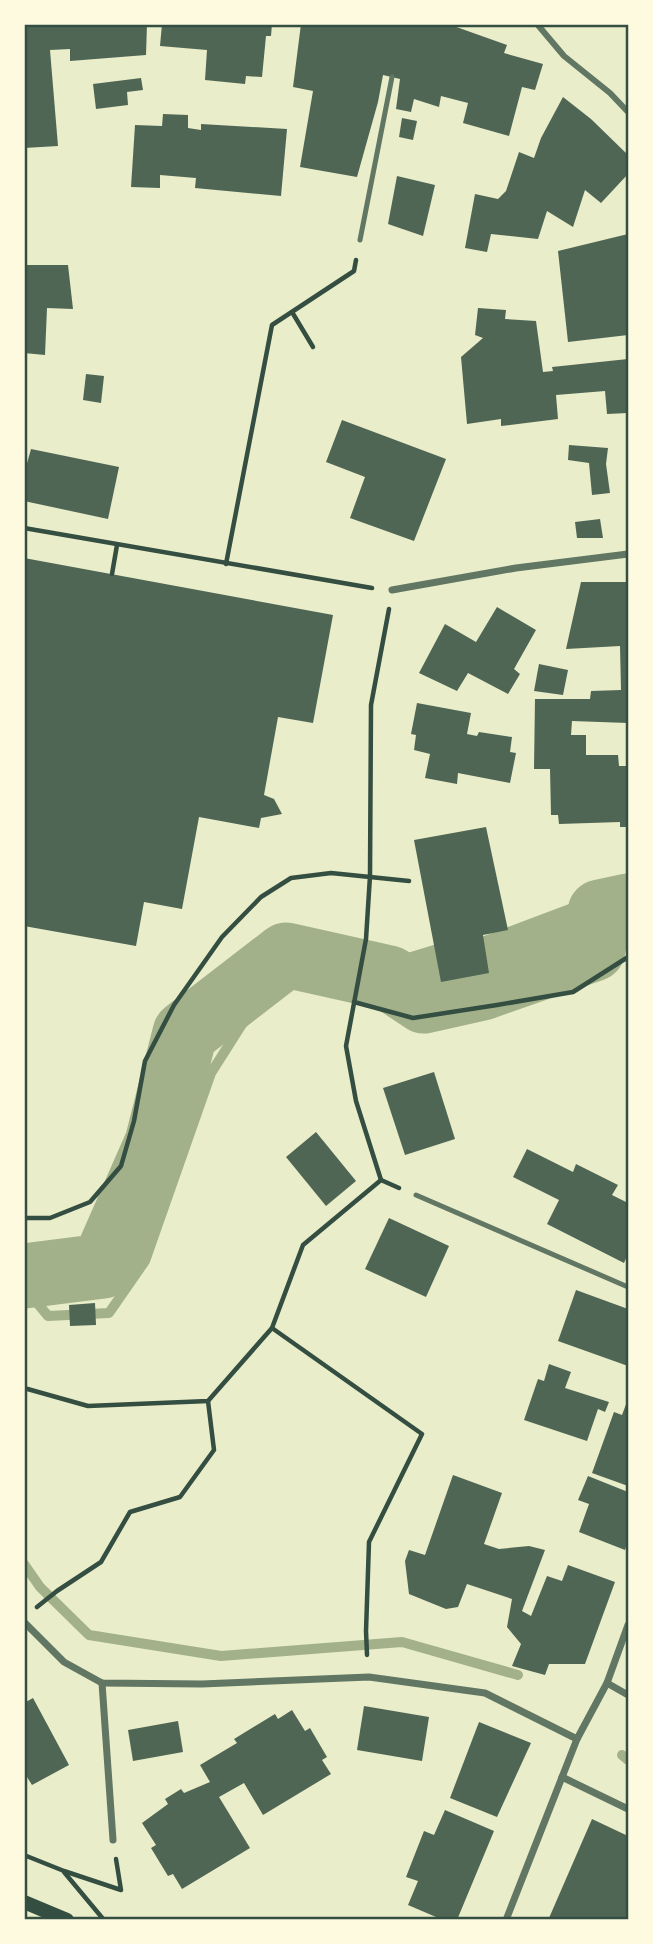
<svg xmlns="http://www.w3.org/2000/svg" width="653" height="1944" viewBox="0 0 653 1944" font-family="'IBM Plex Sans',sans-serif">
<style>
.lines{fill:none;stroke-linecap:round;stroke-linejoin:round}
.stream{stroke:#a3b18a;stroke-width:10}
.canal{stroke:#a3b18a;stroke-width:37}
.river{stroke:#a3b18a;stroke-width:65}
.building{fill:#4f6655}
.path{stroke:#344e41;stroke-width:4.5}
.service{stroke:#617663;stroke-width:5}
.pedestrian{stroke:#617663;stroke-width:6}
.minor{stroke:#617663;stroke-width:7}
.secondary{stroke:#344e41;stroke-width:14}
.neatline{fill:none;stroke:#344e41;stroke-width:2.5}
</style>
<rect width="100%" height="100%" fill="#e9edc9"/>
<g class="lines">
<g class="stream">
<path d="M24 1287 48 1316 109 1313 145 1261 211 1073 286 955"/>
<path d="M24 1564 40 1587 89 1635 221 1656 402 1642 518 1675"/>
<path d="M622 1755 628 1760"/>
</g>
<g class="canal">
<path d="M486 955 600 912"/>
<path d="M389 978 438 963"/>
</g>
<path class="river" d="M24 1276 103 1266 157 1143 185 1033 286 955 389 978 424 1001 482 988 593 949 600 912 628 906"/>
</g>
<g class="building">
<path d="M24 24H147L146 55 70 61V49L50 50 58 146 24 148Z"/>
<path d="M162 24H272L271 36H266L262 77 246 76 245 84 205 80 207 50 160 46Z"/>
<path d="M301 24H448L507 45 504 53 543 64 535 90 522 87 509 136 463 123 468 103 441 96 439 107 414 99 411 112 396 109 400 79 383 75 378 102 357 177 300 167 313 91 293 87Z"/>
<path d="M141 78 143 90 127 92 128 105 96 109 93 84Z"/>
<path d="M563 97 591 119 628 155V174L601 203 585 190 573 227 547 211 538 239 491 234 487 252 465 248 475 194 498 199 506 191 519 152 534 158 541 138Z"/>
<path d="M163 114 188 115V128L201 130V124L287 129 281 196 195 188 196 178 160 175V188L131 187 135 125 162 126Z"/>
<path d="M402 118 417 121 413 140 399 137Z"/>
<path d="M397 176 435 185 423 236 388 224Z"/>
<path d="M628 234V335L568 342 558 251Z"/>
<path d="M24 265H68L73 309 47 308 45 355 24 353Z"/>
<path d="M478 308 506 310 505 319 536 321 543 372 553 371 552 367 628 359V413L607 414 605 391 556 395 558 419 501 426V419L467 424 461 357 483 338 475 335Z"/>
<path d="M86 374 104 376 101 403 83 400Z"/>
<path d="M342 420 446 459 414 541 350 518 365 477 326 462Z"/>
<path d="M569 445 608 448 606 464 610 493 592 495 589 463 568 460Z"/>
<path d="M31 449 119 467 108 519 24 501V474Z"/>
<path d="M600 519 603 538H577L575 522Z"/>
<path d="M24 558 333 615 313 723 278 717 264 795 274 799 282 814 261 818 259 828 199 817 182 909 144 902 136 946 24 926Z"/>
<path d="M581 582H628V723L572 721 571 735H586V755H618L619 766H628V827H620V822L559 824 558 815H551L550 769H534L535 699H590L591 691 621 690 620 646 566 649Z"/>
<path d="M497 607 536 630 514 669 520 674 508 694 468 673 457 691 419 673 445 624 476 642Z"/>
<path d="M539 664 568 670 563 695 534 691Z"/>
<path d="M417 703 471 713 467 734 477 736 479 732 512 737 510 752 516 753 510 783 458 773 457 784 425 778 430 754 414 750 416 735 411 734Z"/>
<path d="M486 827 508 930 483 935 489 973 441 982 414 840Z"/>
<path d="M434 1072 455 1139 405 1155 383 1088Z"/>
<path d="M316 1132 356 1181 326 1206 286 1157Z"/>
<path d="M527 1149 573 1172 576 1164 618 1185 612 1195 628 1203V1254L624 1263 547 1224 559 1200 513 1177Z"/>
<path d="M389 1218 449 1246 426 1297 365 1269Z"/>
<path d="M576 1290 628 1309V1366L558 1341Z"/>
<path d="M95 1303 96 1325 70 1326 69 1305Z"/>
<path d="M549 1364 571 1372 565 1388 609 1402 605 1412 598 1409 587 1441 524 1420 538 1379 544 1381Z"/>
<path d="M628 1399V1486L592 1473 614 1412 622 1415Z"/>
<path d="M453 1475 502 1493 484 1544 499 1549 529 1546 545 1550 522 1611 531 1616 547 1576 562 1581 568 1565 615 1582 585 1664H549L545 1675 512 1666 521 1644 507 1627 512 1599 467 1584 458 1607 446 1609 409 1594 405 1561 409 1550 425 1555Z"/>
<path d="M588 1476 628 1492V1541L625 1550 579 1532 589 1504 578 1500Z"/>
<path d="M33 1698 69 1765 32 1785 27 1777 24 1779V1703Z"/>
<path d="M364 1706 429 1717 422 1761 357 1750Z"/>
<path d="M292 1710 305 1731 310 1728 327 1757 322 1760 331 1774 263 1815 244 1783 219 1797 250 1848 182 1889 173 1874 168 1876 151 1848 156 1845 142 1823 168 1804 165 1799 181 1789 184 1793 210 1782 200 1765 237 1743 234 1739 275 1714 278 1719Z"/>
<path d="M178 1721 183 1752 133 1761 128 1730Z"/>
<path d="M479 1722 531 1743 497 1817 450 1798Z"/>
<path d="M445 1810 494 1831 457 1920H443L408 1905 418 1881 406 1877 424 1831 434 1835Z"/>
<path d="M592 1819 628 1836V1851L626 1856 628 1857V1920H552L549 1918Z"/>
</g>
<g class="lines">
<g class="path">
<path d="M292 312 313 347"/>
<path d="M24 528 372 588"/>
<path d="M226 564 272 325 354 271 356 260"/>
<path d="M112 574 117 545"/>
<path d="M354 1002 413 1018 497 1005 573 992 628 957"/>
<path d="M381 1180 356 1101 346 1046 366 939 370 876 371 705 389 609"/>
<path d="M24 1218H50L90 1202 121 1166 134 1121 145 1061 174 1005 222 937 261 897 291 878 331 873 409 881"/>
<path d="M272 1328 422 1434 369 1542 366 1631 367 1655"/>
<path d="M24 1388 88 1406 208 1401 272 1328 303 1245 381 1180 399 1188"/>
<path d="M37 1607 57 1591 101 1562 130 1512 180 1497 214 1450 208 1401"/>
<path d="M24 1855 64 1871 121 1890 116 1859"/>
<path d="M64 1872 104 1920"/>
</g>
<g class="service">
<path d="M360 240 392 77"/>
<path d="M416 1195 628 1287"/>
</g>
<path class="pedestrian" d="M537 24 564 56 610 93 628 112"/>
<g class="minor">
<path d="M392 590 516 568 628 554"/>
<path d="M24 1622 64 1662 102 1683 202 1684 369 1677 485 1693 577 1739"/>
<path d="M102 1683 113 1840"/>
<path d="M607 1683 628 1695"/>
<path d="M562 1777 628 1809"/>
<path d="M506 1920 577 1739 607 1683 628 1625"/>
</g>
<path class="secondary" d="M24 1902 67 1920"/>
</g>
<rect width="653" height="1944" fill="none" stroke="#fefae0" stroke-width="52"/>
<rect x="26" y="26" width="601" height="1892" class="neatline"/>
</svg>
